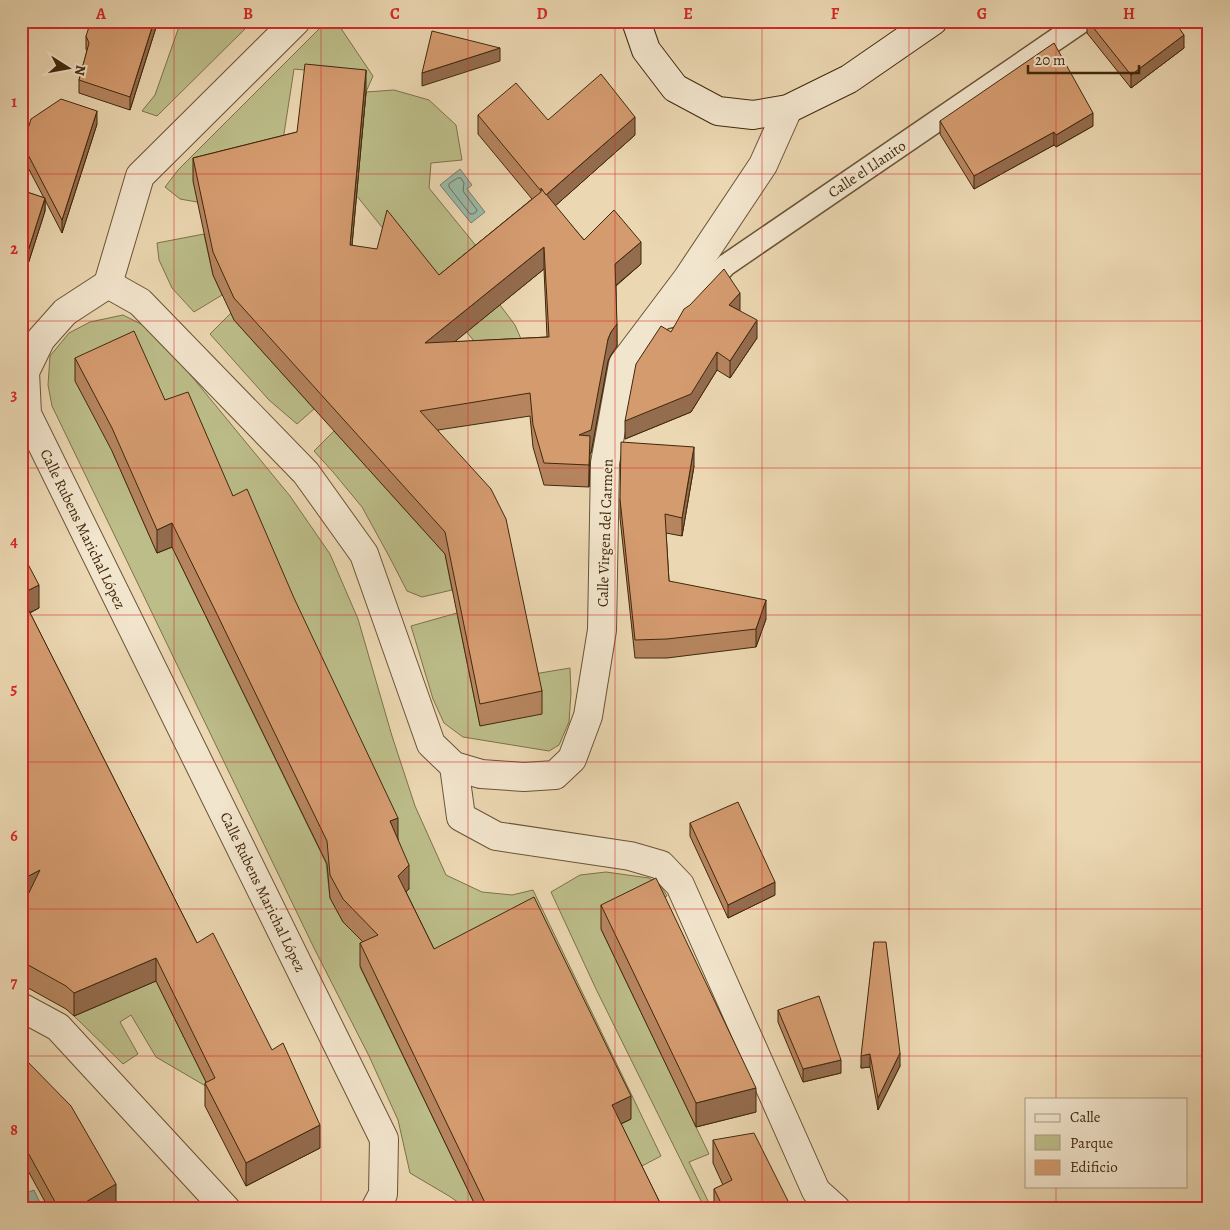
<svg xmlns="http://www.w3.org/2000/svg" width="1230" height="1230" viewBox="0 0 1230 1230" font-family="Alegreya,serif">
<style>
.green{fill:#bcbd89;stroke:#7e724a;fill-rule:evenodd}
.water{fill:#99baa8;stroke:#758069}
.lines{fill:none;stroke-linecap:round;stroke-linejoin:round}
.shore{stroke:#6c715a;stroke-width:1}
.lane-casing{stroke:#6b5435;stroke-width:24}
.street-casing{stroke:#6b5435;stroke-width:30}
.secondary-casing{stroke:#40280b;stroke-width:30}
.lane{stroke:#f2e5cd;stroke-width:21}
.street{stroke:#f2e5cd;stroke-width:28}
.secondary{stroke:#f2e5cd;stroke-width:28}
.wall{fill:#b6855f;stroke:#40280b;fill-rule:evenodd}
.shaded-wall{fill:#946c4e;stroke:#40280b}
.building{fill:#d49b6f;stroke:#40280b;fill-rule:evenodd}
.grid{fill:none;stroke:#d62828;stroke-width:1;stroke-opacity:0.55}
.labels{text-anchor:middle;stroke-width:4;stroke-linejoin:round;paint-order:stroke}
.street-label{font-size:15px;fill:#40280b;stroke:#f2e5cd}
.neatline{fill:none;stroke:#d62828;stroke-width:2}
.grid-label{font-size:16px;text-anchor:middle;font-weight:bold;fill:#d62828}
</style>
<rect width="100%" height="100%" fill="#ebd7b2"/>
<filter id="stains"><feTurbulence type="fractalNoise" baseFrequency=".004" numOctaves="4"/><feColorMatrix values="0 0 0 0 .2 0 0 0 0 .09 0 0 0 0 .02 0 0 0 .5 -.17"/></filter>
<radialGradient id="worn" r=".72"><stop offset=".6" stop-color="#630" stop-opacity="0"/><stop offset="1" stop-color="#630" stop-opacity=".3"/></radialGradient>
<g class="green">
<path d="M181 21H253L157 116 142 111 155 95Z"/>
<path d="M327 21H336L373 76 366 92 394 90 429 100 456 125 462 160 431 163 429 188 486 258 500 305 515 325 524 346 499 372 356 195 366 93 316 71 294 69 279 166 197 202 180 199 165 187 178 170Z"/>
<path d="M204 234 213 275 222 295 194 312 172 288 159 260 157 243Z"/>
<path d="M231 313 234 320 314 409 297 424 269 400 210 334Z"/>
<path d="M123 315 147 327 166 345 290 496 330 554 358 619 392 736 415 806 446 875 482 892 512 895 533 890 661 1156 575 1201 360 967 477 1209H468L449 1196 410 1173 398 1120 369 1056 314 948 52 406 48 385 50 356 69 333 90 322ZM165 423 352 931 343 922 330 898 326 863 172 547 157 553 112 451Z"/>
<path d="M334 431 445 554 452 590 422 597 407 591 390 558 362 507 333 472 314 451Z"/>
<path d="M457 613 480 726 534 674 570 668 571 693 569 722 559 745 549 751 463 737 444 723 433 699 411 626Z"/>
<path d="M21 762 153 975 209 1088 156 1057 131 1015 120 1022 138 1054 123 1064 74 1016Z"/>
<path d="M606 872 649 878 661 886 667 896 601 929 709 1154 689 1162 712 1209H705L596 989 551 892 580 875Z"/>
</g>
<g class="water">
<path d="M460 169 472 185 467 189 485 212 471 223 440 185Z"/>
<path d="M34 1190 43 1209H21V1195Z"/>
</g>
<g class="lines">
<path class="shore" d="M458 178H461L464 183 463 191 477 210 476 212 473 214H470L449 187V184Z"/>
<g class="lane-casing">
<path id="lane" d="M657 320 681 314 726 265 1083 21"/>
</g>
<g class="street-casing">
<g id="street">
<path d="M108 284 140 302 306 473 364 554 431 744 454 766 481 774 524 777 555 775 572 759 588 716 602 630 605 463 623 364 687 279 763 165 788 109"/>
<path d="M108 284 65 312 41 339 25 372 27 414 384 1139 383 1194 375 1209"/>
<path d="M108 284 140 176 296 21"/>
<path d="M454 766 461 817 496 836 630 856 661 865 680 885 816 1191 836 1209"/>
<path d="M21 1007 58 1027 226 1209"/>
</g>
</g>
<g class="secondary-casing">
<path id="secondary" d="M636 21 646 50 675 88 718 111 753 115 788 109 849 79 933 21"/>
</g>
<use href="#lane" class="lane"/>
<use href="#street" class="street"/>
<use href="#secondary" class="secondary"/>
</g>
<g class="wall">
<path d="M158 21 130 110 79 93V80L87 51 86 49V36Z"/>
<path d="M759 21H772L763 27Z"/>
<path d="M1087 21H1185L1176 24 1184 48 1131 88 1087 33Z"/>
<path d="M366 92 352 245 439 275 532 199 478 134V115L548 120 635 135 555 206 584 240 641 264 616 286 617 346 611 355 608 361 591 453H590L589 487 544 485 533 447 530 416 438 430 542 691V714L480 726 445 554 234 320 213 275 193 181V158L297 132ZM544 269 547 337 454 342Z"/>
<path d="M940 121 1093 126 1056 147 1054 145 974 189 940 134Z"/>
<path d="M97 124 62 233 45 200V211L21 286V190L44 198 23 158V145Z"/>
<path d="M739 311 757 338 730 378 717 370 691 412 625 439Z"/>
<path d="M75 358 165 400 233 496 398 839 409 889 406 892 434 949 631 1119 621 1124 663 1209H477L360 966V943L363 942 343 922 330 898 327 864 172 547 157 553 112 451 75 381Z"/>
<path d="M694 466 682 536 666 533 669 581 766 619 756 647 667 658H635L620 518V499Z"/>
<path d="M21 551 39 608 30 613 197 943 320 1148 246 1186 205 1106V1083L206 1082 156 981 74 1016 66 1009 21 984V909L25 901Z"/>
<path d="M690 823 775 895 728 918 690 836Z"/>
<path d="M601 905 756 1112 696 1127 601 929Z"/>
<path d="M874 942 900 1066 878 1110 870 1067 861 1068Z"/>
<path d="M778 1010 841 1073 803 1082 778 1022Z"/>
<path d="M21 1057 116 1202 104 1209H49L21 1158Z"/>
<path d="M713 1140 792 1209H714V1189L723 1185 713 1163Z"/>
</g>
<g class="shaded-wall">
<path d="M154 21H158L130 110V97Z"/>
<path d="M763 21H772L763 27Z"/>
<path d="M1168 21H1185L1168 27Z"/>
<path d="M1184 35V48L1131 88V75Z"/>
<path d="M500 48V61L422 86V73Z"/>
<path d="M366 70V92L350 267V245Z"/>
<path d="M97 111V124L62 233V220Z"/>
<path d="M1093 113V126L1056 147V135Z"/>
<path d="M635 117V135L545 215V196Z"/>
<path d="M1054 132V145L974 189V176Z"/>
<path d="M45 198V211L21 286V273Z"/>
<path d="M641 242V264L615 286V264Z"/>
<path d="M544 247V269L425 366V343Z"/>
<path d="M740 293V311L729 305Z"/>
<path d="M757 320V338L730 378V361Z"/>
<path d="M617 324V346L611 355 608 361 591 453H590L589 487V465L579 435 608 339 611 332Z"/>
<path d="M717 352V370L691 412 625 439V421Z"/>
<path d="M694 447V466L682 536V518Z"/>
<path d="M172 523V547L157 553V530Z"/>
<path d="M39 585V608L21 617V594Z"/>
<path d="M766 600V619L756 647V629Z"/>
<path d="M398 818V842L390 821Z"/>
<path d="M409 865V889L398 899V876Z"/>
<path d="M40 870V893L21 903V880Z"/>
<path d="M775 882V895L728 918V905Z"/>
<path d="M156 958V981L74 1016V993Z"/>
<path d="M900 1053V1066L878 1110V1098Z"/>
<path d="M870 1054V1067L861 1068V1056Z"/>
<path d="M841 1060V1073L803 1082V1069Z"/>
<path d="M756 1088V1112L696 1127V1103Z"/>
<path d="M631 1096V1119L612 1128V1105Z"/>
<path d="M320 1125V1148L246 1186V1163Z"/>
<path d="M116 1184V1202L104 1209H74Z"/>
</g>
<g class="building">
<path d="M91 21H154L130 97 79 80 89 43 86 36Z"/>
<path d="M1088 21H1174L1184 35 1131 75Z"/>
<path d="M432 31 500 48 422 73Z"/>
<path d="M1054 43 1093 113 1056 135 1054 132 974 176 940 121Z"/>
<path d="M305 64 366 70 350 245 377 249 387 210 439 275 541 192V188L584 240 614 210 641 242 615 264 617 324 611 332 608 339 591 430 579 435 590 436 589 465 544 463 533 425 530 393 420 411 491 489 506 519 542 691 480 704 445 532 234 298 213 252 193 158 297 132ZM544 247 549 337 425 343Z"/>
<path d="M601 74 635 117 546 195 541 188V191L478 115 516 83 548 120Z"/>
<path d="M61 99 97 111 62 220 23 145 31 119Z"/>
<path d="M21 190 45 198 21 273Z"/>
<path d="M724 269 740 293 729 305 757 320 730 361 717 352 691 394 625 421 636 364 661 326 671 332 684 309 690 305Z"/>
<path d="M134 331 165 400 188 392 233 496 247 489 294 598 398 818 390 821 409 865 398 876 434 949 534 897 631 1096 612 1105 663 1209H488L360 943 378 935 343 899 330 875 327 841 214 608 172 523 157 530 112 428 75 358Z"/>
<path d="M621 442 694 447 682 518 665 514 669 581 766 600 756 629 667 639 635 640 620 499Z"/>
<path d="M21 551 39 585 21 594Z"/>
<path d="M21 595 197 943 213 933 272 1050 283 1043 320 1125 246 1163 205 1083 215 1078 156 958 74 993 66 986 21 961V909L40 870 21 880Z"/>
<path d="M738 802 775 882 728 905 690 823Z"/>
<path d="M656 878 756 1088 696 1103 601 905Z"/>
<path d="M874 942H886L900 1053 878 1098 870 1054 861 1056Z"/>
<path d="M819 996 841 1060 803 1069 778 1010Z"/>
<path d="M22 1056 71 1106 116 1184 74 1209H59L21 1140Z"/>
<path d="M754 1133 792 1209H724L714 1189 732 1180 713 1140Z"/>
</g>
<path class="grid" d="M174 21V1209M321 21V1209M468 21V1209M615 21V1209M762 21V1209M909 21V1209M1056 21V1099M21 174H1209M21 321H1209M21 468H1209M21 615H1209M21 762H1209M21 909H1209M21 1056H1209M1056 1186V1209"/>
<g class="labels">
<g class="street-label">
<text transform="translate(867 169) rotate(-34)" y="5">Calle el Llanito</text>
<text transform="translate(83 529) rotate(64)" y="5">Calle Rubens Marichal López</text>
<text transform="translate(605 533) rotate(-88)" y="5">Calle Virgen del Carmen</text>
<text transform="translate(263 892) rotate(64)" y="5">Calle Rubens Marichal López</text>
</g>
</g>
<rect width="1230" height="1230" fill="none" stroke="#ebd7b2" stroke-width="55"/>
<rect x="1025" y="1098" width="162" height="90" fill="#f2e5cd" stroke="#ab997f"/>
<rect x="1035" y="1114" width="25" height="8" fill="#f2e5cd" stroke="#ab997f"/>
<text x="1070" y="1122" font-size="15" fill="#40280b">Calle</text>
<rect x="1035" y="1135" width="25" height="15" fill="#bcbd89" stroke="#ab997f"/>
<text x="1070" y="1148" font-size="15" fill="#40280b">Parque</text>
<rect x="1035" y="1160" width="25" height="15" fill="#d49b6f" stroke="#ab997f"/>
<text x="1070" y="1172" font-size="15" fill="#40280b">Edificio</text>
<g transform="translate(68 68) rotate(101)" stroke="#f2e5cd" stroke-width="4" paint-order="stroke">
<path d="M0-4L9 19L0 12L-9 19Z" fill="#40280b"/>
<text y="-8" font-size="14" font-weight="bold" text-anchor="middle" fill="#40280b">N</text>
</g>
<path d="M1028 65v8h111v-8" fill="none" stroke="#40280b" stroke-width="2.5"/>
<text x="1035" y="65" font-size="15" fill="#40280b" stroke="#f2e5cd" stroke-width="4" paint-order="stroke">20 m</text>
<rect x="28" y="28" width="1174" height="1174" class="neatline"/>
<g class="grid-label">
<text x="101" y="19">A</text>
<text x="248" y="19">B</text>
<text x="395" y="19">C</text>
<text x="542" y="19">D</text>
<text x="688" y="19">E</text>
<text x="835" y="19">F</text>
<text x="982" y="19">G</text>
<text x="1129" y="19">H</text>
<text x="14" y="107">1</text>
<text x="14" y="254">2</text>
<text x="14" y="400">3</text>
<text x="14" y="547">4</text>
<text x="14" y="694">5</text>
<text x="14" y="841">6</text>
<text x="14" y="988">7</text>
<text x="14" y="1135">8</text>
</g>
<rect width="100%" height="100%" filter="url(#stains)"/>
<rect width="100%" height="100%" fill="url(#worn)"/>
</svg>
